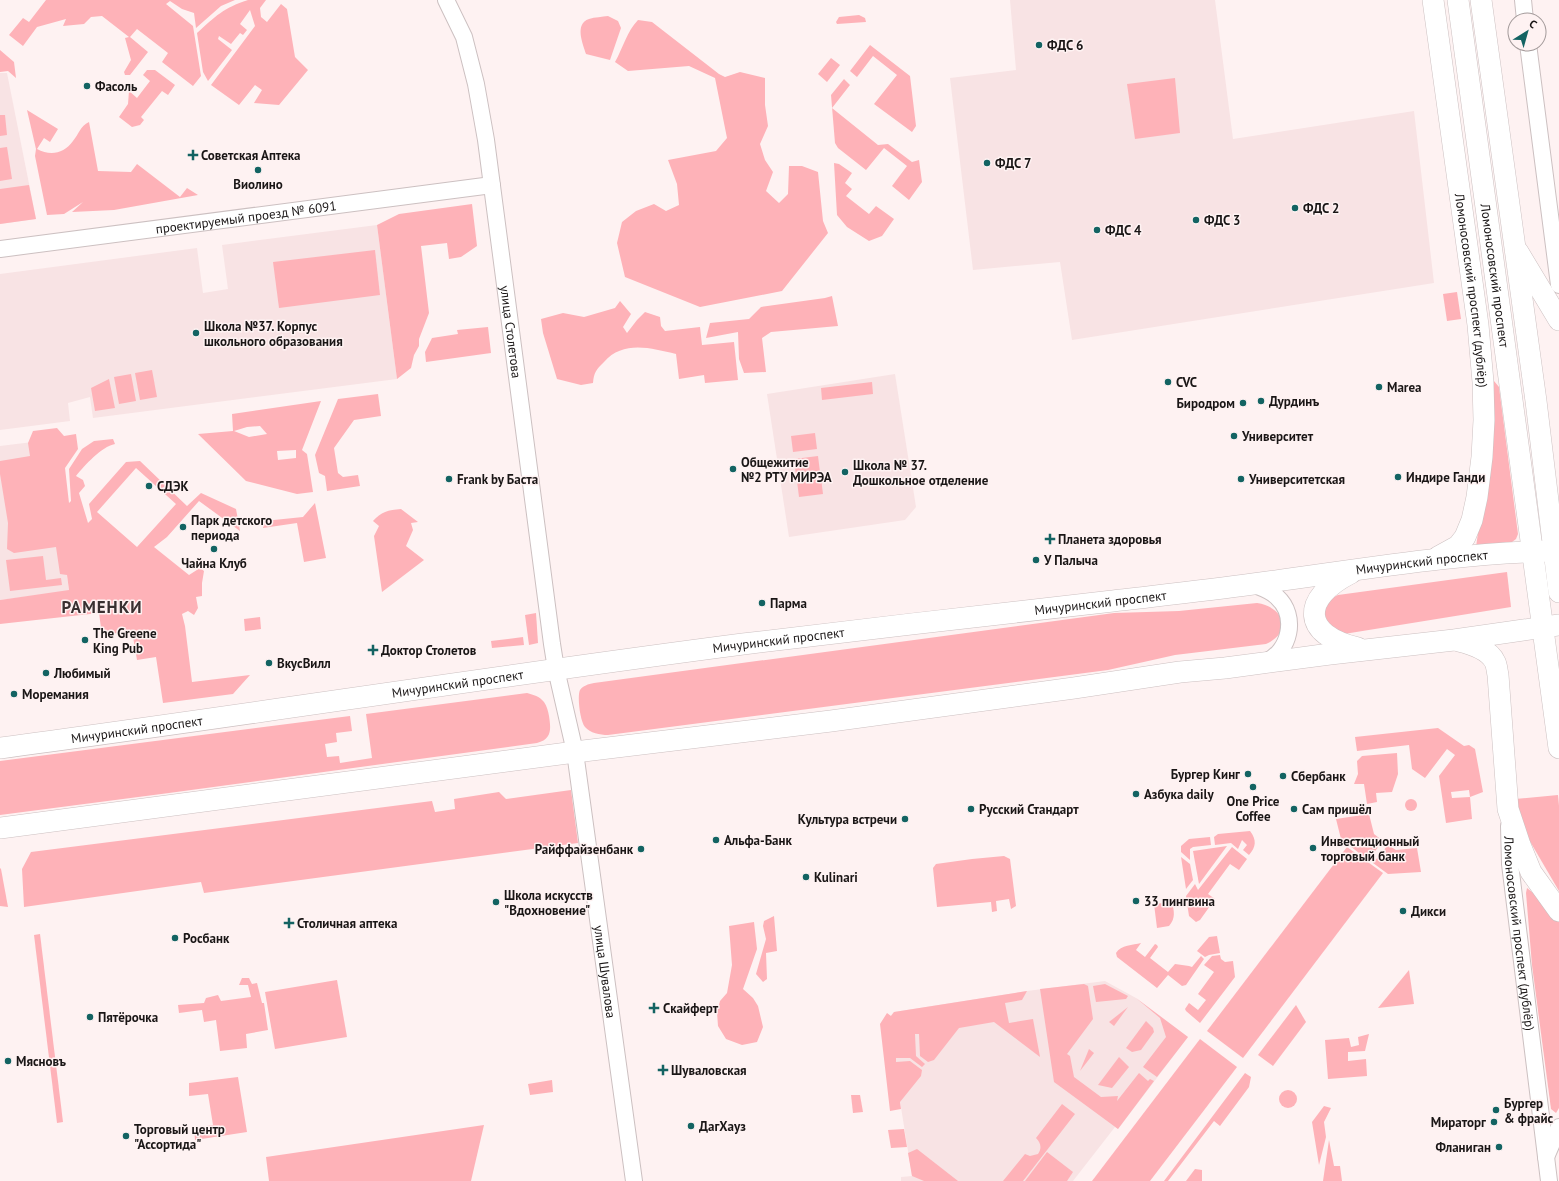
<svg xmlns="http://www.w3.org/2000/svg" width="1559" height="1181" viewBox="0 0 1559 1181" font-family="'PT Sans',sans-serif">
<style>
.built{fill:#f8e3e4}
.green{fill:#feb2b8;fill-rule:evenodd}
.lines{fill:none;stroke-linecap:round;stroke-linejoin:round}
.minor-casing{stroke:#ccc0c1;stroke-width:18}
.major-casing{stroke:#ccc0c1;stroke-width:22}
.minor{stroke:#fff;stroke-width:16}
.major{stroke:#fff;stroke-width:21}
.poi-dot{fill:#136362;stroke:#fef2f2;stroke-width:1.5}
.labels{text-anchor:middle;stroke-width:3;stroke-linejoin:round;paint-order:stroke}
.poi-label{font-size:13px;font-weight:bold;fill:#1a1616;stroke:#fef2f2;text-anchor:start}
.street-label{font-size:13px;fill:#1a1616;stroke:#fef2f2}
.district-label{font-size:17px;font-weight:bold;letter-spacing:1px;fill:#393031;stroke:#fef2f2}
</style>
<rect width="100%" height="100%" fill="#fef2f2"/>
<g class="built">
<path d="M1010 0H1215L1233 139 1414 111 1434 283 1072 340 1060 262 973 270 950 78 1016 70Z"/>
<path d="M0 73H7L36 219 0 224Z"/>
<path d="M377 225 397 379 93 418 90 397 68 403 70 421 0 430V274L197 248 203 293 228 289 222 245Z"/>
<path d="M895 374 916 507 905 520 789 537 767 394Z"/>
<path d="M49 440 69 591 0 600V446Z"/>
<path d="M1105 981 1136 998 1188 1037 1118 1129 1115 1127 1073 1181H901V1177L912 1176 887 1020 894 1012 1027 991Z"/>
</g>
<g class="green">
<path d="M46 0H235L221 6 196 28 194 13 182 9 170 1 166 4 193 26 201 76 193 86 162 62 168 53 137 29 130 37 148 52 130 75H125L124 72 131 60 125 38 129 37 102 16 91 17 84 24 63 26 66 19 37 27 23 46 9 35 23 18 29 22Z"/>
<path d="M248 0H266L260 8 261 17 267 22 281 4 287 9 295 57 308 70 279 105 254 103 262 90 255 85 239 105 211 85 255 26 250 10 240 24 247 30 243 35 240 33 231 44 219 36 218 39 232 50 208 81 203 72 197 33C216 16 223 8 248 0Z"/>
<path d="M859 15 865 18 866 22 837 24 836 22 839 17Z"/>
<path d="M608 16 618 21 621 28 610 60 586 54C583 44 574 24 589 19 595 17 602 17 608 16Z"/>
<path d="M638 20 652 22 719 74 725 77 740 72 765 78V105L768 126 760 144 765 160 773 172 766 191 779 203 788 194 789 166H802L818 172 823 221 828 233 782 291 700 307 625 277 617 243 622 222 636 211 654 204 666 211 679 205 677 184 668 160 716 151 727 138 715 78 689 66 628 71 615 62C623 48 627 31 638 20Z"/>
<path d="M870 45 910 76 916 126 912 132 874 104 897 75 873 56 857 77 850 71Z"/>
<path d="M0 50 14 62 16 78 8 71 0 72Z"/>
<path d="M831 58 840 65 827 82 818 74Z"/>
<path d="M147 70H155L175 85 168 95 162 91 141 117 144 120 140 125 132 127 119 117 128 104 129 91 137 98 150 81 143 75Z"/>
<path d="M1175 78 1180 133 1135 139 1127 84Z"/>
<path d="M844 79 850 85 832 108 878 145 888 144 912 162 919 160 922 182 909 200 892 186 907 166 884 148 866 170 838 148 835 143 831 95Z"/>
<path d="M27 110 58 129 50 142 44 138 37 149C50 156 64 154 73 141 79 134 80 126 89 122L98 171 131 172 137 164 180 197 187 188 198 195 114 210 72 212 83 202 64 214 47 215 35 156 36 149Z"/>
<path d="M0 115H5L7 135 0 136Z"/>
<path d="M7 147 12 179 0 181V148Z"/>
<path d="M834 163 839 164 852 173 845 183 852 189 846 196 869 214 876 206 894 219 882 236 869 241 847 227 837 215Z"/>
<path d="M29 185 36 219 0 224V189Z"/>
<path d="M472 204 477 246 461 257 449 259 447 243 421 246 429 313 419 339V346L414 355 411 368 397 379 377 225 399 214Z"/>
<path d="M375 250 380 295 279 308 273 262Z"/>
<path d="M1457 292 1461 319 1447 321 1443 294Z"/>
<path d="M832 296 838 326 771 332 762 338 766 372 744 373 739 359 738 332 706 338 710 323 749 319 761 307 825 298Z"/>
<path d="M620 301 631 314 623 327 627 333 637 320 645 312 660 317 661 326 665 331 700 327 702 345 734 342 738 380 705 383 704 375 679 379 676 354C651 348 623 340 604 362 596 370 594 372 593 383L581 385 557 379 543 333 541 319 563 313 584 317 615 308Z"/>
<path d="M488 327 491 353 426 362 425 352 432 338 458 334 457 330Z"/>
<path d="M152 370 157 397 140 400 135 373Z"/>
<path d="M131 374 136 401 119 404 114 377Z"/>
<path d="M109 379 115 408 95 411 91 388Z"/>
<path d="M1494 381 1499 387 1518 534 1516 539 1512 542 1476 547 1494 420Z"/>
<path d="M872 382 873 394 822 400 821 388Z"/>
<path d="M378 394 381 416 354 420 334 448 338 473 343 477 358 475 360 486 327 491 325 476 319 473 315 455 338 399Z"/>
<path d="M321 401 302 450 307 454 313 492 297 494 246 481 198 434 233 431 232 414ZM260 426 267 434 249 437 234 431 247 427ZM296 450V458L278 460 277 451Z"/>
<path d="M57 428 64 436 76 434 78 449 65 468 69 503 71 501 69 469 82 449 94 441 113 439 115 444C101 447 85 465 76 476L83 480 85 486 79 493 88 523 92 519 89 504 126 462 140 461 187 506 201 493 236 509 240 531 199 501 167 537 154 547 189 575 200 568 204 571 202 583V596L196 597 198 608 194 615 188 611 182 614 185 626 192 682 250 675 233 694 163 703 156 657 137 660 132 631 102 635 99 613 0 624V600L69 590 67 575 60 574 56 547 14 553 7 549 8 523 0 474V461L30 456 28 443 33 431ZM136 468 176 504 137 547 97 512Z"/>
<path d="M815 433 817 449 793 452 791 436Z"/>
<path d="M818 456 820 472 796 475 794 459Z"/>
<path d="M821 478 823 494 799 497 797 481Z"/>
<path d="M315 503 326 558 304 562 297 523 263 528 264 521 303 517Z"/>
<path d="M401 509 418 522 411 523 413 530 406 546 424 560 382 592 374 536 379 526 373 521C381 512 388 510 401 509Z"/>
<path d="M43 556 46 580 61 578 62 585 10 591 6 560Z"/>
<path d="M1507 572 1511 607 1344 634 1338 633 1324 620C1325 608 1326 600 1338 595Z"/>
<path d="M1257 603C1284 607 1293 632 1266 644L1175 655 1108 670 608 735C600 735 590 733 585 727 580 721 577 696 580 690 583 686 588 684 594 683L1114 613 1179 611Z"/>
<path d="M536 613 538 643 529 645 525 615Z"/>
<path d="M260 617 261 629 245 631 244 619Z"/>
<path d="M523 637 524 645 492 648 491 641Z"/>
<path d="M527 693C534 695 539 696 544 702 547 706 548 711 549 716 551 729 552 739 537 743L169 793 0 815V761L350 716 352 731 336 733 337 742 325 744 327 757 339 756 340 763 372 758 366 714Z"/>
<path d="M1438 728 1464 746 1469 745 1475 749 1483 792 1470 797 1472 819 1446 823 1439 776 1455 755 1447 749 1425 778 1412 769 1409 745 1357 751 1355 737ZM1469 790 1470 797 1452 798 1451 792Z"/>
<path d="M1397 753 1398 774 1392 792 1376 793 1377 802 1367 804 1364 784H1354L1358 774 1357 761 1362 756Z"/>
<path d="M571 790 578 843 204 893 201 882 24 907 22 869 31 852 432 801 435 812 455 809 454 799 499 792 506 799Z"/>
<path d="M1558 795 1559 806V891L1528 838 1515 799Z"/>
<circle cx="1411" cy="805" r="6"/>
<path d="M1369 814 1374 834 1383 841 1368 860 1341 839 1336 819Z"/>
<path d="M1250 831C1257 840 1256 847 1249 855L1243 850 1247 845 1242 840 1238 849 1231 843 1215 845 1214 837 1218 834Z"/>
<path d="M1210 837 1211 845 1193 847 1190 849V860L1181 852V846L1189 839Z"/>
<path d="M1388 845 1396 850 1417 848 1421 872 1388 874 1373 863Z"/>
<path d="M1227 846 1199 884 1193 851Z"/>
<path d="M1232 847 1247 859 1239 870 1230 864 1208 894 1215 899 1200 920 1196 922 1189 916 1186 896 1195 884 1198 890Z"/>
<path d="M1347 847 1383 873 1243 1058 1207 1031Z"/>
<path d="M1004 856 1010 859 1016 906 1011 909 1009 899 996 901 997 911 992 912 991 902 937 907 933 868 936 864 972 859Z"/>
<path d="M1181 857 1190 864 1193 880 1186 889Z"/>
<path d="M0 868 1 869 8 907 0 906Z"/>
<path d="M1527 888 1551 907 1559 915V1108L1556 1113 1551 1109 1532 965 1526 893Z"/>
<path d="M1172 902C1174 911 1176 918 1169 926L1157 928 1154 904Z"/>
<path d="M774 916 777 951 766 953 767 979 763 982 756 974 766 939 763 926 764 921Z"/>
<path d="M754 922 757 949 743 989 753 998 758 1006 763 1027 757 1042 742 1045 726 1039 718 1026 717 1012 720 1001 727 993 732 965 729 926Z"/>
<path d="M40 934 63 1122 57 1123 34 935Z"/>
<path d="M1217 936 1220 953 1209 955 1205 957 1197 951 1209 937Z"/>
<path d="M1141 943 1136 950 1145 957 1155 944 1157 945 1158 947 1150 958 1168 972 1175 964 1189 966 1192 967 1201 956 1204 959 1186 985 1182 986 1168 975 1157 988 1117 957 1116 953C1121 945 1133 945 1141 943Z"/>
<path d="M1220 955 1221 959 1225 962 1233 961 1235 977 1200 1023 1186 1011 1185 1009 1189 1003 1198 1010 1206 1000 1198 994 1214 972 1204 965 1212 956Z"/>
<path d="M1409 970 1414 1004 1378 1008Z"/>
<path d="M242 978H249L252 984 257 983 262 1003H264L268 1030 246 1034 247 1048 220 1051 216 1020 204 1022 202 1010 179 1013 178 1005 204 1003 206 998 218 995 221 1001 251 997 248 985H239Z"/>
<path d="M337 980 347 1037 275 1049 265 992Z"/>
<path d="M1084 984 1088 986 1093 1019 1067 1054 1070 1056 1074 1077 1101 1097 1118 1096 1117 1101 1139 1073 1148 1081 1150 1079 1154 1081 1118 1129 1054 1082 1040 989Z"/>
<path d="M1105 984 1128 996 1126 999 1096 1002 1093 986Z"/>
<path d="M1027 991 1022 1000 1005 1003 1009 1023 1033 1019 1040 1057 994 1022 959 1028 934 1060 928 1062 920 1056 919 1034H915L916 1056 925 1064 922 1067 910 1058H896V1062L910 1061 922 1070 921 1076 900 1102 901 1109 890 1111 880 1024 887 1013 891 1016 894 1012Z"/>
<path d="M1136 998 1188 1037 1157 1077 1143 1067 1166 1037 1160 1018Z"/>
<path d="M1296 1005 1306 1022 1273 1066 1258 1055Z"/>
<path d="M1128 1007 1114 1026 1109 1022Z"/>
<path d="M1146 1021 1153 1028 1154 1032 1141 1050 1132 1052 1126 1048Z"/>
<path d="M1369 1034 1365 1051 1348 1052V1061L1366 1059 1367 1076 1328 1079 1325 1040 1349 1038 1351 1047 1359 1045 1358 1037Z"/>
<path d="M1200 1039 1237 1067 1150 1181H1092Z"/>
<path d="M1089 1049 1094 1053 1080 1071Z"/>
<path d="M1119 1057 1129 1067 1112 1088 1098 1085Z"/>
<path d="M1245 1073 1251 1077 1249 1087 1220 1126 1214 1121 1168 1181H1164Z"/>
<path d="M238 1077 247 1132 195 1140 194 1128 213 1125 208 1094 189 1096V1083Z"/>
<path d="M552 1080 553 1092 530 1095 528 1084Z"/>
<circle cx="1288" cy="1099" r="9"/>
<path d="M851 1095H860L863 1112 853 1113Z"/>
<path d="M1062 1104 1075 1114 1023 1181H1003L1025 1154 1030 1156 1038 1154C1042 1148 1041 1143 1036 1138Z"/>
<path d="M1324 1106 1331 1108 1324 1122 1326 1137 1319 1165 1312 1122Z"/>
<path d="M484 1125 471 1181H269L266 1157Z"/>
<path d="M904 1129 907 1147 891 1148 888 1130Z"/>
<path d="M1329 1140 1334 1166H1340L1342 1181H1323Z"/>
<path d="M917 1149 958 1181H924L912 1176 908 1153Z"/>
<path d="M1047 1152 1073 1172 1067 1181H1025Z"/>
<path d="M1195 1169 1202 1170V1181H1186Z"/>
</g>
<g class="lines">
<g class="minor-casing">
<g id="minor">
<path id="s1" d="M446 0 464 37 476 84 486 140 552 644 556 669 575 752 634 1181"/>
<path d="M1523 0 1525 20"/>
<path d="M1528 44 1559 285"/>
<path id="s2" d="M0 249 492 185"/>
<path d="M1252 584C1262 588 1270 590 1277 597 1298 616 1290 652 1265 662"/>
<path id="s3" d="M1509 826 1510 864 1549 1181"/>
<path d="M1546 1157 1559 1127"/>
</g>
</g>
<g class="major-casing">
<g id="major">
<path id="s4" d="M1433 0 1478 325 1483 382 1484 420 1482 457 1477 497 1472 520 1465 537 1458 546 1438 557"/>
<path id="s5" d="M1458 0 1559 748"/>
<path d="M1481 0 1536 401 1559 592"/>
<path d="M1518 252 1559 320"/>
<path d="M1351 573C1301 598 1301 635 1358 648"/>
<path d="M1459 641C1471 644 1489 649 1495 662 1497 666 1497 671 1498 675L1508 809 1520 845 1531 872 1559 911"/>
<path id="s6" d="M0 748C248 715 495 676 743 644 863 629 984 616 1104 602 1154 596 1203 591 1253 584 1353 571 1458 552 1559 551"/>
<path d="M0 828 575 752 831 721 1074 688 1180 672 1225 668 1330 654 1454 640 1559 625"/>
</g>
</g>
<use href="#minor" class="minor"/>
<use href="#major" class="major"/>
</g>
<g class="poi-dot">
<circle cx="1039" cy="45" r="4"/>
<circle cx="87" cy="86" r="4"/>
<path d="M191 149h4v4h4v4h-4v4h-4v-4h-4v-4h4z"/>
<circle cx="987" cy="163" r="4"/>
<circle cx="258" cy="170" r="4"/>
<circle cx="1295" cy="208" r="4"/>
<circle cx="1196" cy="220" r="4"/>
<circle cx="1097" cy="230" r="4"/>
<circle cx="196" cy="333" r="4"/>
<circle cx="1168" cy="382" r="4"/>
<circle cx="1379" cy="387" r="4"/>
<circle cx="1261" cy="401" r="4"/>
<circle cx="1243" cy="403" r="4"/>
<circle cx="1234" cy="436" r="4"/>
<circle cx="733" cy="469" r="4"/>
<circle cx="845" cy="472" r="4"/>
<circle cx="1398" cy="477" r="4"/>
<circle cx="449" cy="479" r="4"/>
<circle cx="1241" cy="479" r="4"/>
<circle cx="149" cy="486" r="4"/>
<circle cx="183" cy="527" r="4"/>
<path d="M1048 533h4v4h4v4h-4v4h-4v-4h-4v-4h4z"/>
<circle cx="214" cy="549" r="4"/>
<circle cx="1036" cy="560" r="4"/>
<circle cx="762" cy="603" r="4"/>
<circle cx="85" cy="640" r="4"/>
<path d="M371 644h4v4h4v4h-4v4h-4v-4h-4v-4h4z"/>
<circle cx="269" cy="663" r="4"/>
<circle cx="46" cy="673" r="4"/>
<circle cx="14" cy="694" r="4"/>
<circle cx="1248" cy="774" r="4"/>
<circle cx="1283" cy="776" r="4"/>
<circle cx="1253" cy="787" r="4"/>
<circle cx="1136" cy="794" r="4"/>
<circle cx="971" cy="809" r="4"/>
<circle cx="1294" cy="809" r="4"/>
<circle cx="905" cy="819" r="4"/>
<circle cx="716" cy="840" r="4"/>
<circle cx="1313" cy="848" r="4"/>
<circle cx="641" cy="849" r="4"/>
<circle cx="806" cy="877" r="4"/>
<circle cx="1136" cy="901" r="4"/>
<circle cx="496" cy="902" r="4"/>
<circle cx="1403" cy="911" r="4"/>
<path d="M287 917h4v4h4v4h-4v4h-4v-4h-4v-4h4z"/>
<circle cx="175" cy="938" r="4"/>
<path d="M652 1002h4v4h4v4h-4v4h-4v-4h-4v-4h4z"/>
<circle cx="90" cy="1017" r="4"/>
<circle cx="8" cy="1061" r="4"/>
<path d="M661 1064h4v4h4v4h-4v4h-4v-4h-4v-4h4z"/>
<circle cx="1496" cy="1110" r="4"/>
<circle cx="1494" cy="1122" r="4"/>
<circle cx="691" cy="1126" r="4"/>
<circle cx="126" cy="1136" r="4"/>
<circle cx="1499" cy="1147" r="4"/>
</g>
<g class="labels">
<g class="poi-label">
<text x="1047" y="50">ФДС 6</text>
<text x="95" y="91">Фасоль</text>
<text x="201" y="160">Советская Аптека</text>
<text x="995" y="168">ФДС 7</text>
<text x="258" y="189" text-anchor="middle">Виолино</text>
<text x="1303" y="213">ФДС 2</text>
<text x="1204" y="225">ФДС 3</text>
<text x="1105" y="235">ФДС 4</text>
<text x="204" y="331">Школа №37. Корпус<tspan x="204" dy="15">школьного образования</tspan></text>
<text x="1176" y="387">CVC</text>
<text x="1387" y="392">Marea</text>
<text x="1269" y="406">Дурдинъ</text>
<text x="1235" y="408" text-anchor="end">Биродром</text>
<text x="1242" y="441">Университет</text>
<text x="741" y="467">Общежитие<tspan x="741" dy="15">№2 РТУ МИРЭА</tspan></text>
<text x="853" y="470">Школа № 37.<tspan x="853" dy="15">Дошкольное отделение</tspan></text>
<text x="1406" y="482">Индире Ганди</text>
<text x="457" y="484">Frank by Баста</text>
<text x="1249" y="484">Университетская</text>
<text x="157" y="491">СДЭК</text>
<text x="191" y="525">Парк детского<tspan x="191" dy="15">периода</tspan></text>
<text x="1058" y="544">Планета здоровья</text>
<text x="1044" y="565">У Палыча</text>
<text x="214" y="568" text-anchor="middle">Чайна Клуб</text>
<text x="770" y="608">Парма</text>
<text x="93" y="638">The Greene<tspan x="93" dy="15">King Pub</tspan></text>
<text x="381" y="655">Доктор Столетов</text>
<text x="277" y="668">ВкусВилл</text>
<text x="54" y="678">Любимый</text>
<text x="22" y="699">Моремания</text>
<text x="1240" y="779" text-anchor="end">Бургер Кинг</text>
<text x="1291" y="781">Сбербанк</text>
<text x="1144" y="799">Азбука daily</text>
<text x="1253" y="806" text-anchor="middle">One Price<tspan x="1253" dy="15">Coffee</tspan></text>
<text x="979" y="814">Русский Стандарт</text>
<text x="1302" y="814">Сам пришёл</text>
<text x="897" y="824" text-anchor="end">Культура встречи</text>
<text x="724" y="845">Альфа-Банк</text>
<text x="1321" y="846">Инвестиционный<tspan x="1321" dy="15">торговый банк</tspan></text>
<text x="633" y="854" text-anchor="end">Райффайзенбанк</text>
<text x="814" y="882">Kulinari</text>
<text x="504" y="900">Школа искусств<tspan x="504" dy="15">"Вдохновение"</tspan></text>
<text x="1144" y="906">33 пингвина</text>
<text x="1411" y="916">Дикси</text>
<text x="297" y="928">Столичная аптека</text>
<text x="183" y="943">Росбанк</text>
<text x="663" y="1013">Скайферт</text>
<text x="98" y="1022">Пятёрочка</text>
<text x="16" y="1066">Мясновъ</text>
<text x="671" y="1075">Шуваловская</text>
<text x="1504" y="1108">Бургер<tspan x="1504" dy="15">&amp; фрайс</tspan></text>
<text x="1486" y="1127" text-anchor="end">Мираторг</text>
<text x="699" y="1131">ДагХауз</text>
<text x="134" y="1134">Торговый центр<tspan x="134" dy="15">"Ассортида"</tspan></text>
<text x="1491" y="1152" text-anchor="end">Фланиган</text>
</g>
<g class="street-label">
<text dy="5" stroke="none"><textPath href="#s2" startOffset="248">проектируемый проезд № 6091</textPath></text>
<text dy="5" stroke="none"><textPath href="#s5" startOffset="278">Ломоносовский проспект</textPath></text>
<text dy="5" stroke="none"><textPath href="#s4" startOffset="293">Ломоносовский проспект (дублёр)</textPath></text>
<text dy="5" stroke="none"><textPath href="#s1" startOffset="340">улица Столетова</textPath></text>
<text dy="5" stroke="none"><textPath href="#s6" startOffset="1434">Мичуринский проспект</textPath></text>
<text dy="5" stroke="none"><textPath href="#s6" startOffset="1110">Мичуринский проспект</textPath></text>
<text dy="5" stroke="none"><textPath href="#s6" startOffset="786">Мичуринский проспект</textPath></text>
<text dy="5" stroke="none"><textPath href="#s6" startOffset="462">Мичуринский проспект</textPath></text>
<text dy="5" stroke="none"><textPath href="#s6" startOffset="138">Мичуринский проспект</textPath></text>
<text dy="5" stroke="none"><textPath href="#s3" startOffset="108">Ломоносовский проспект (дублёр)</textPath></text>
<text dy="5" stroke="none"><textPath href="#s1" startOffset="987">улица Шувалова</textPath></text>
</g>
<g class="district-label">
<text x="102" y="613">РАМЕНКИ</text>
</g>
</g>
<g transform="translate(1527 32) rotate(37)"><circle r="19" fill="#fef2f2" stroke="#a39a9a"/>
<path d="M0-3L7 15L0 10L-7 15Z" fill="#136362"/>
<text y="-6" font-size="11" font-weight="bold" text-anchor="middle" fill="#1a1616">С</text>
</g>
</svg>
